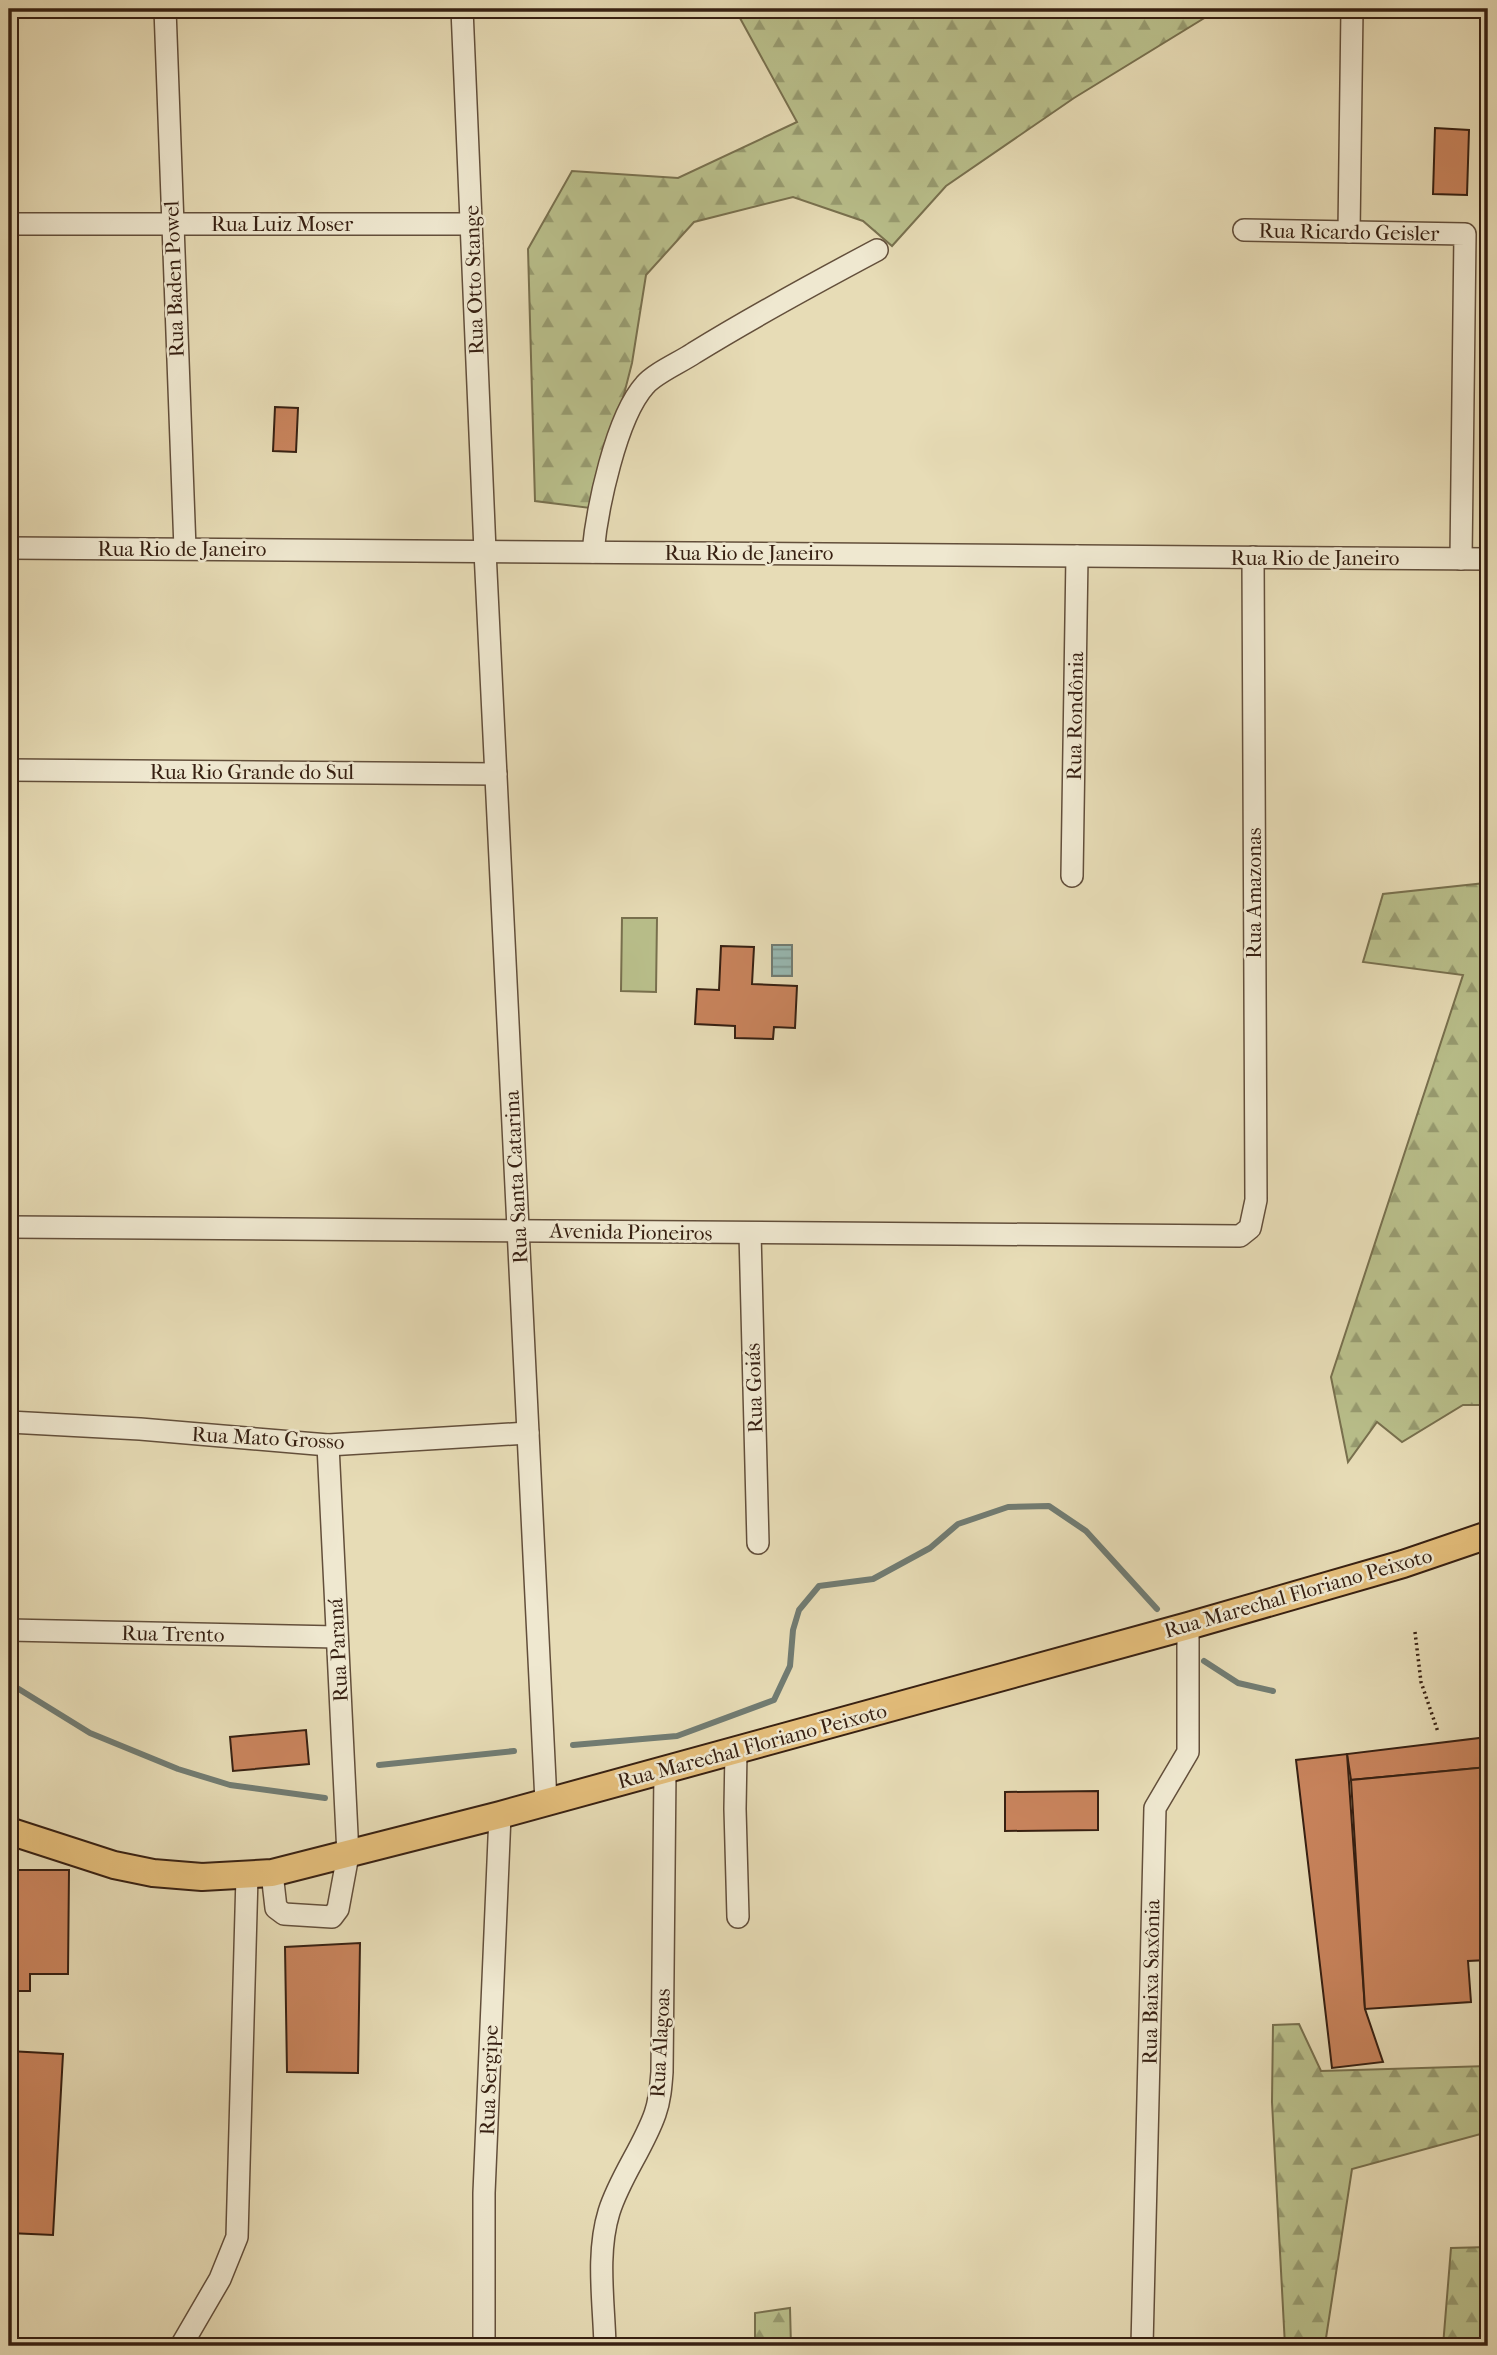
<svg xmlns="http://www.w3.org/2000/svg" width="1497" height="2355" viewBox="0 0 1497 2355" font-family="'IM FELL French Canon',serif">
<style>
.forest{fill:url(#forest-firs);stroke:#78704e;stroke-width:2}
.pitch{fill:#b9bf8b;stroke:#78704e;stroke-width:2}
.water{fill:url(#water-rules);stroke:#717c73;stroke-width:2}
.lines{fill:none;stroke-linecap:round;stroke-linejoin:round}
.stream{stroke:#717c73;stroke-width:6}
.building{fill:#c9845d;stroke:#372012;stroke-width:2}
.minor-casing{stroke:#634f3b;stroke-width:24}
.major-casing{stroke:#372012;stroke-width:30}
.path{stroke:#372012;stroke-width:3.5;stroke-dasharray:2 3.5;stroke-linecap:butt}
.minor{stroke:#efe8d0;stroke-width:21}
.major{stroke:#e4be7b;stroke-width:26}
.labels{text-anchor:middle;stroke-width:5;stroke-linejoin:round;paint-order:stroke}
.street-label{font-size:21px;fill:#372012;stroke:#efe8d0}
</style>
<defs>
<pattern id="forest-firs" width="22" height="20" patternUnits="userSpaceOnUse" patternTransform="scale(1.75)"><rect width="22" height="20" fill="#b9bf8b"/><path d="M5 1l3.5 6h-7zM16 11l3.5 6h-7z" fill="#979b70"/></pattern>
<pattern id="water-rules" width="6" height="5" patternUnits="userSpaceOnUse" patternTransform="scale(1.75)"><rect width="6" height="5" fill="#98bab4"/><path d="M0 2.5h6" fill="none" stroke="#7d9791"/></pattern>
</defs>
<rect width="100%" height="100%" fill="#e7dcb6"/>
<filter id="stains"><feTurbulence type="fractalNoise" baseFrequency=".00286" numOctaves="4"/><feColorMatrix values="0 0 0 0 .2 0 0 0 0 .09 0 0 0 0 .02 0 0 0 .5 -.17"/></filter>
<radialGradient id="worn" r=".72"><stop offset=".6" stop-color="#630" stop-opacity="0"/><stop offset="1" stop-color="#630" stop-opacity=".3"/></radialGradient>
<g class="forest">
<path d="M735 9H1219L1074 98 946 186 892 246 863 221 793 197 694 222 646 275 632 363 611 445 590 508 535 501 528 249 572 171 678 178 797 122Z"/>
<path d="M1488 880V1405H1463L1402 1442 1377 1422 1348 1462 1331 1377 1463 975 1363 962 1383 894 1485 883Z"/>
<path d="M1299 2024 1321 2071 1488 2066V2132L1352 2169 1326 2338 1332 2346H1285L1272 2102 1273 2025Z"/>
<path d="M1488 2247V2346H1443L1451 2248Z"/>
<path d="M790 2308 791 2346H755V2313Z"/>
</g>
<path class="pitch" d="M622 918H657L656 992 621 991Z"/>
<rect class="water" x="772" y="945" width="20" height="31"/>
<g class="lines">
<g class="stream">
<path d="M1204 1661 1238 1683 1273 1691"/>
<path d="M9 1683 90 1733 178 1769 230 1785 325 1798"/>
<path d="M573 1745 677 1736 774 1700 790 1666 793 1630 799 1610 819 1586 873 1579 930 1548 958 1524 1008 1507 1049 1506 1086 1531 1157 1609"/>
<path d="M379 1765 514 1751"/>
</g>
</g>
<g class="building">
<path d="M1435 128 1469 130 1467 195 1433 194Z"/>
<path d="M275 407 298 408 296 452 273 451Z"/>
<path d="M721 946 754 947 752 984 797 986 795 1028 774 1027 773 1039 735 1038V1026L695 1024 697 989 719 990Z"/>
<path d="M306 1730 309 1764 233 1771 230 1737Z"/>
<path d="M1488 1737V1767L1351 1780 1347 1754Z"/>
<path d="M1347 1754 1365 2009 1383 2062 1332 2068 1296 1760Z"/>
<path d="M1488 1767V1960L1468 1961 1471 2002 1365 2009 1351 1780Z"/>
<path d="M1098 1791V1830L1005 1831V1792Z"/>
<path d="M9 1870H69L68 1974H30V1991H9Z"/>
<path d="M360 1943 358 2073 287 2072 285 1947Z"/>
<path d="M9 2051 63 2054 53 2235 9 2233Z"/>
</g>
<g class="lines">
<g class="minor-casing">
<g id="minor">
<path d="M165 9 185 549"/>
<path d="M462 9 485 551 546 1802"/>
<path d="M9 224H471"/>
<path d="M1244 230 1465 234 1461 559"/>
<path d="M1349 232 1352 9"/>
<path d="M9 548 1488 559"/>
<path d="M593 552C597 509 616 417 645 385 655 373 681 362 694 353 754 316 815 283 877 250"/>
<path d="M9 770 496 774"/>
<path d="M1072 876 1077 556"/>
<path d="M9 1227 1240 1236 1250 1228 1256 1200 1253 557"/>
<path d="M750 1233 758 1543"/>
<path d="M9 1422 140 1429 328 1445 528 1433"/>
<path d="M9 1630 337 1637"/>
<path d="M736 1751 735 1809 738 1917"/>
<path d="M272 1873 276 1908 284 1914 332 1917 338 1909 348 1855 328 1445"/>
<path d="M181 2346 220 2279 237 2237 247 1876"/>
<path d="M484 2346V2193L500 1815"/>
<path d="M605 2346C604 2303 596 2254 609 2212 620 2177 643 2148 655 2114 660 2100 661 2086 662 2072L665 1770"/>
<path d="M1142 2346 1155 1808 1188 1752V1626"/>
</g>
</g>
<g class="major-casing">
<path id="major" d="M9 1831 114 1865 153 1873 202 1877 272 1873 500 1815 1188 1626 1403 1564 1488 1535"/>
</g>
<path class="path" d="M1415 1632 1421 1682 1438 1732"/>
<use href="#minor" class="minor"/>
<use href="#major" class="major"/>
</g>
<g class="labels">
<g class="street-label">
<text x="282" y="231">Rua Luiz Moser</text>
<text transform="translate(1349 232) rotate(1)" y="7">Rua Ricardo Geisler</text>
<text transform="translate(174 279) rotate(-92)" y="7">Rua Baden Powel</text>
<text transform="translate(474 280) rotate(-92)" y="7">Rua Otto Stange</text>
<text x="182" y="556">Rua Rio de Janeiro</text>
<text x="749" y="560">Rua Rio de Janeiro</text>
<text x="1315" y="565">Rua Rio de Janeiro</text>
<text transform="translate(1075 716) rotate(-89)" y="7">Rua Rondônia</text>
<text x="252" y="779">Rua Rio Grande do Sul</text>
<text transform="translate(1254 893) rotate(-90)" y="7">Rua Amazonas</text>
<text transform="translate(516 1177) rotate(-93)" y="7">Rua Santa Catarina</text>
<text transform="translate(631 1232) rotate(1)" y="7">Avenida Pioneiros</text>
<text transform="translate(754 1388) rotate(-92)" y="7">Rua Goiás</text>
<text transform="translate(268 1438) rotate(3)" y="7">Rua Mato Grosso</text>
<text transform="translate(1298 1593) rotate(-16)" y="7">Rua Marechal Floriano Peixoto</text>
<text transform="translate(173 1634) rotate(1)" y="7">Rua Trento</text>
<text transform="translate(338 1650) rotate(-93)" y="7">Rua Paraná</text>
<text transform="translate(752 1746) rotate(-15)" y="7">Rua Marechal Floriano Peixoto</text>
<text transform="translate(1151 1982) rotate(-89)" y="7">Rua Baixa Saxônia</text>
<text transform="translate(660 2043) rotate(-87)" y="7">Rua Alagoas</text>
<text transform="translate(489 2080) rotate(-88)" y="7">Rua Sergipe</text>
</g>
</g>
<rect width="1497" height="2355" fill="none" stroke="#e7dcb6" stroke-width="35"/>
<rect x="10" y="10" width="1476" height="2334" fill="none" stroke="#372012" stroke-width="3.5"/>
<rect x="18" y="18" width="1462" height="2320" fill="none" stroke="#372012" stroke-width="2"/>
<rect width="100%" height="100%" filter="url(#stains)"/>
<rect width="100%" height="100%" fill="url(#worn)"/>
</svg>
